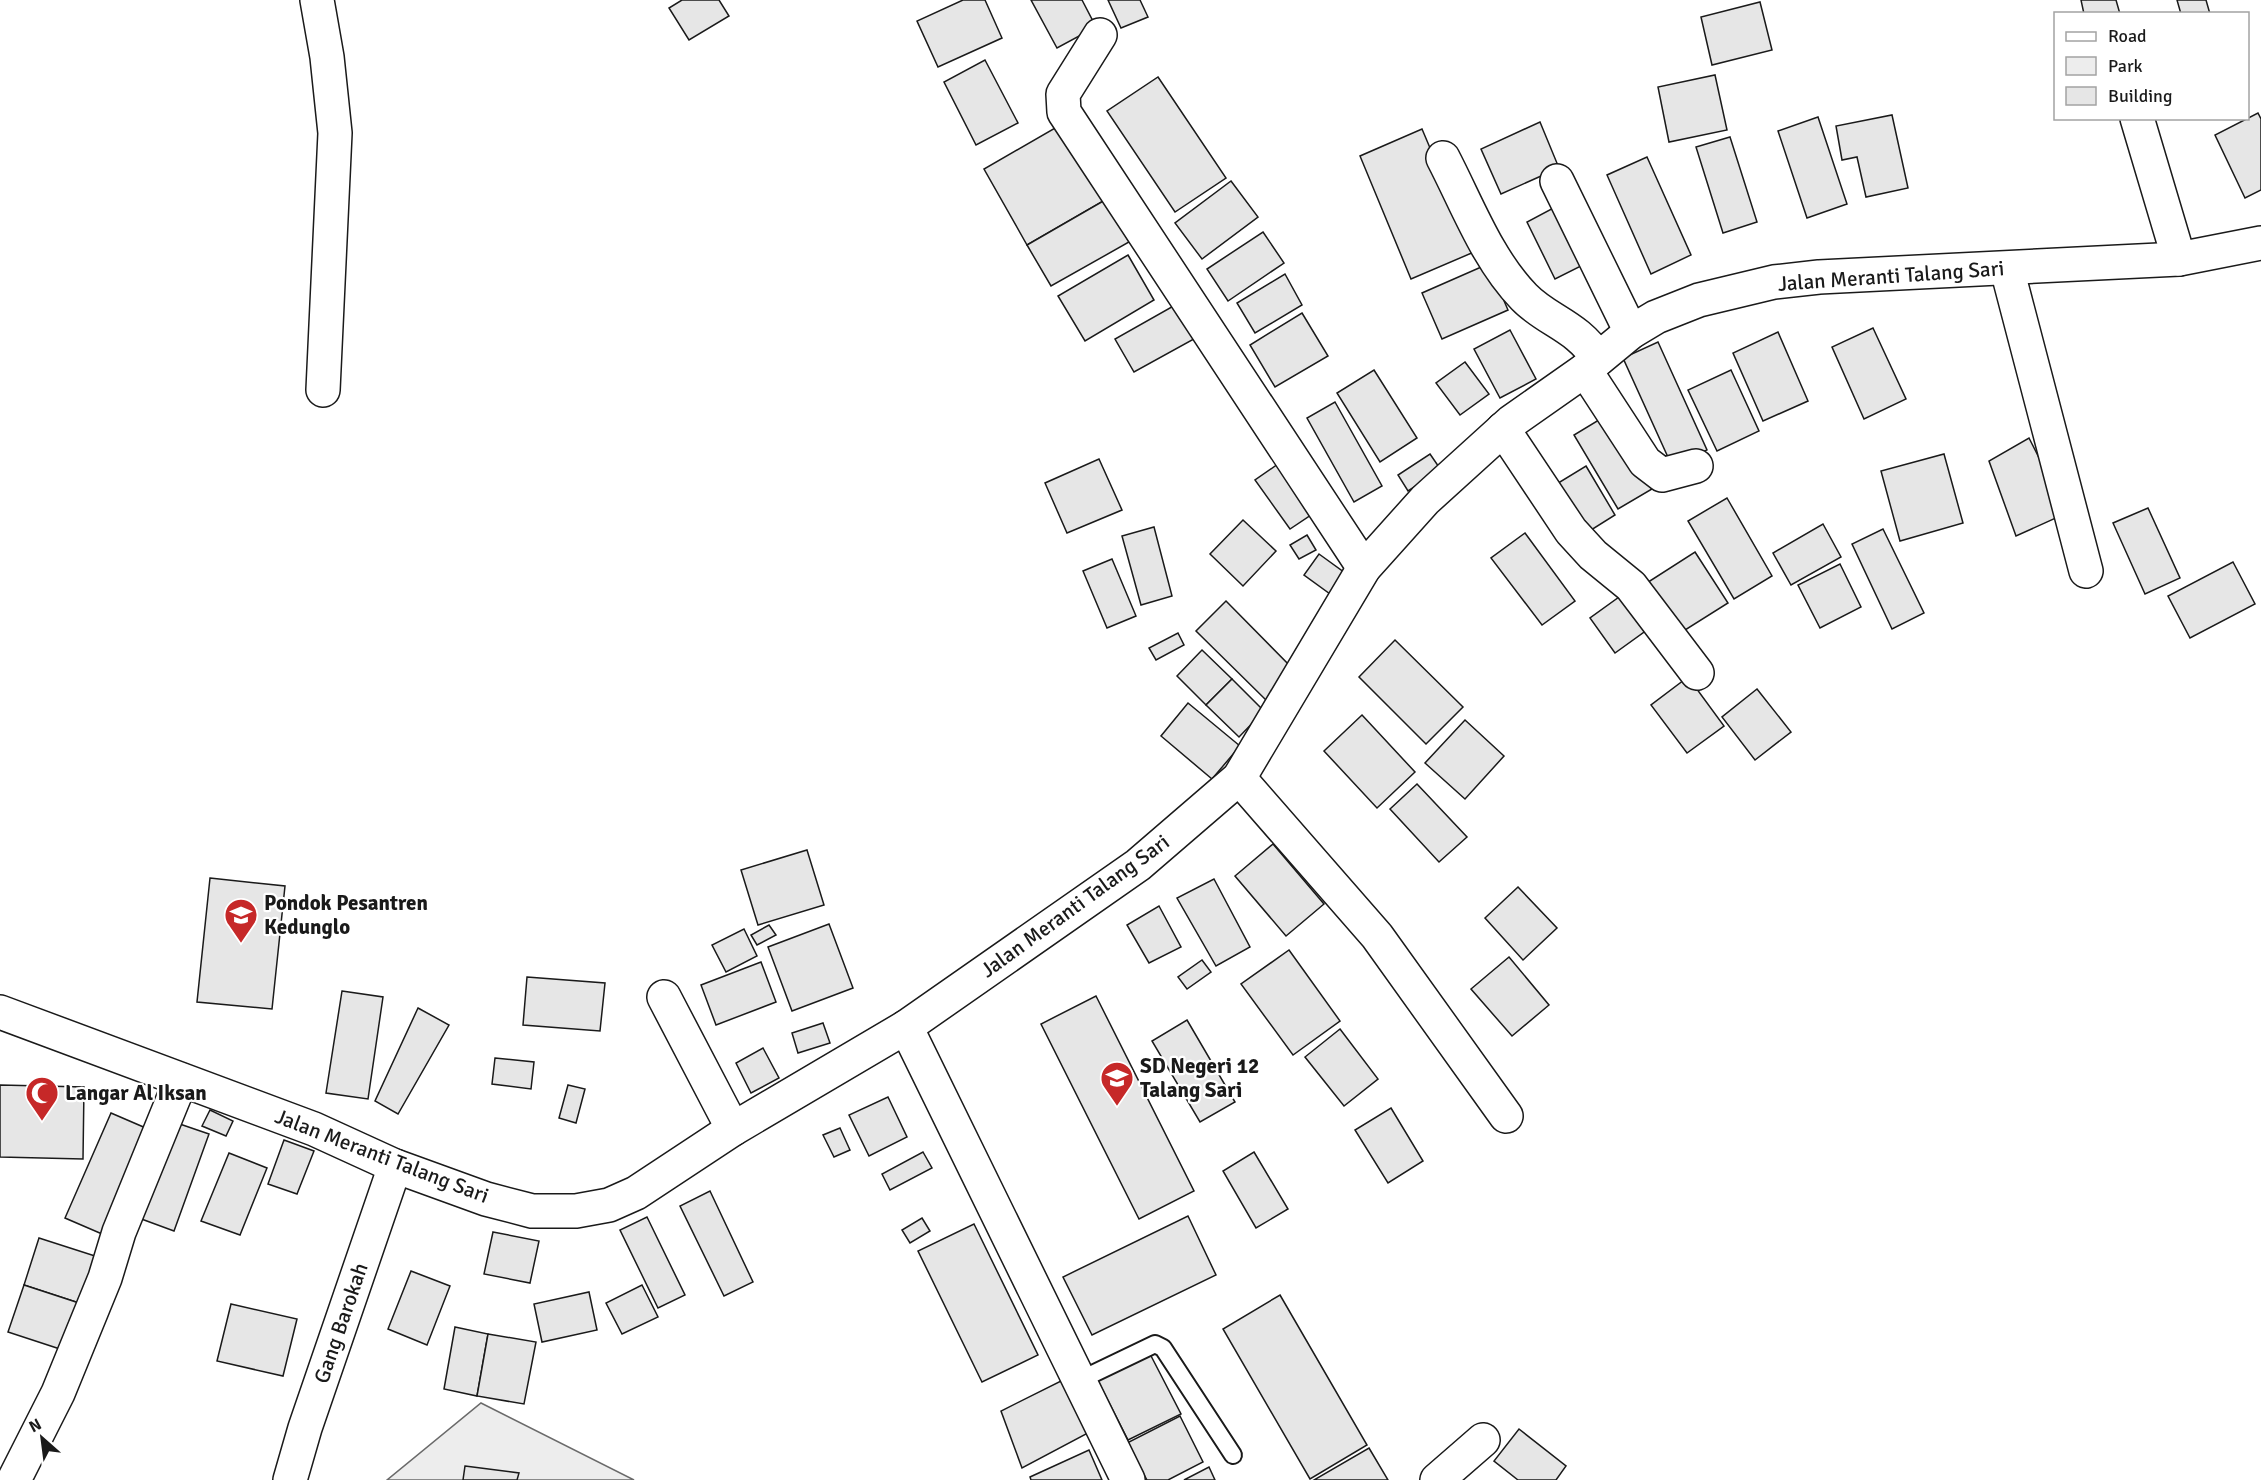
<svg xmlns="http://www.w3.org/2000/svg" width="2261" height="1480" viewBox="0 0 2261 1480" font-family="Signika,sans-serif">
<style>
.green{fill:#ededed;stroke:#6a6a6a;stroke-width:1.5}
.building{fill:#e6e6e6;stroke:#1a1a1a;stroke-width:1.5}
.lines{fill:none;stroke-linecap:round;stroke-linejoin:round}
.lane-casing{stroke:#1a1a1a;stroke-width:20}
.street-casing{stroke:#1a1a1a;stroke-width:36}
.secondary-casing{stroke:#1a1a1a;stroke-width:36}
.lane{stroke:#fff;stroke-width:16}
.street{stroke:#fff;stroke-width:33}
.secondary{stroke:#fff;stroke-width:33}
.labels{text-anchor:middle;stroke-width:4.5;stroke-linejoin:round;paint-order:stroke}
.street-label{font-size:21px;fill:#1a1a1a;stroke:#fff}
.poi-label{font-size:21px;font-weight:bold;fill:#1a1a1a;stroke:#fff;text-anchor:start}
</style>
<rect width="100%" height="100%" fill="#fff"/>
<path class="green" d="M481 1403 634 1480H387Z"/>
<g class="building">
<path d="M682 0H719L729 16 689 40 669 8Z"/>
<path d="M963 0H985L1002 38 938 67 917 21Z"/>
<path d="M1031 0H1082L1096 27 1057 48Z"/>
<path d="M1108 0H1140L1148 17 1121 28Z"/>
<path d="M2081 0H2116L2120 14H2084Z"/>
<path d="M2177 0H2206L2210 14H2181Z"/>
<path d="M1760 2 1772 50 1712 65 1701 17Z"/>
<path d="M985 60 1018 123 976 145 944 82Z"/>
<path d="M1715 75 1727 130 1669 142 1658 87Z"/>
<path d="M1158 77 1226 178 1175 212 1107 111Z"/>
<path d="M2258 113 2261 119V190L2245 198 2215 135Z"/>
<path d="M1892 115 1908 188 1866 197 1857 157 1842 160 1836 126Z"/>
<path d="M1818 117 1847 204 1807 218 1778 131Z"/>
<path d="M1540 122 1559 168 1501 194 1481 149Z"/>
<path d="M1062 124 1105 200 1027 245 984 169Z"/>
<path d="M1422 129 1474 252 1411 279 1360 156Z"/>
<path d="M1730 137 1757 222 1723 233 1696 147Z"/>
<path d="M1647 157 1691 255 1651 274 1607 175Z"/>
<path d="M1231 181 1258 217 1202 259 1175 223Z"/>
<path d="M1105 200 1129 242 1051 286 1027 245Z"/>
<path d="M1559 205 1587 263 1555 279 1527 222Z"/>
<path d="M1263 232 1284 263 1228 301 1207 269Z"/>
<path d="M1128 255 1154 300 1085 341 1058 296Z"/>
<path d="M1488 264 1508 310 1442 339 1422 293Z"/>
<path d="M1285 274 1302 305 1255 333 1237 303Z"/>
<path d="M1184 300 1203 334 1134 372 1115 339Z"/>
<path d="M1302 313 1328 356 1275 387 1250 345Z"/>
<path d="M1873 328 1906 399 1864 419 1832 347Z"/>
<path d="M1510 330 1536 379 1500 398 1474 349Z"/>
<path d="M1778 332 1808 401 1763 421 1733 353Z"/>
<path d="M1658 342 1707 450 1672 466 1623 358Z"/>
<path d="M1465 362 1489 394 1460 415 1436 383Z"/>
<path d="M1374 370 1417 438 1380 462 1337 393Z"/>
<path d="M1731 370 1759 431 1717 451 1688 390Z"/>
<path d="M1335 402 1382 486 1354 502 1307 418Z"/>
<path d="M1607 415 1652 489 1618 509 1574 435Z"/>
<path d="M2029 438 2067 513 2016 536 1989 461Z"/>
<path d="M1430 454 1441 470 1408 491 1398 475Z"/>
<path d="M1944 454 1963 523 1900 541 1881 471Z"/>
<path d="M1288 457 1323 507 1290 529 1255 480Z"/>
<path d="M1099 459 1122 510 1067 533 1045 483Z"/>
<path d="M1586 466 1615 515 1580 537 1550 488Z"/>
<path d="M1727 498 1772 576 1734 599 1688 521Z"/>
<path d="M2148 508 2180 578 2145 594 2113 523Z"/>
<path d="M1243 520 1276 551 1243 586 1210 554Z"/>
<path d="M1823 524 1841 557 1791 585 1773 553Z"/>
<path d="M1154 527 1172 596 1141 605 1122 536Z"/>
<path d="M1883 529 1924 613 1892 629 1852 544Z"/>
<path d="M1525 533 1575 601 1542 625 1491 558Z"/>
<path d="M1307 535 1316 550 1299 559 1290 545Z"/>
<path d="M1695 552 1728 603 1674 637 1642 586Z"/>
<path d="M1319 554 1352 578 1337 599 1304 575Z"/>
<path d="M1112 559 1136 616 1107 628 1083 571Z"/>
<path d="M2233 562 2255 604 2190 638 2168 596Z"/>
<path d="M1840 564 1861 607 1820 628 1798 585Z"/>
<path d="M1626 592 1651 627 1615 653 1590 618Z"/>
<path d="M1226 601 1297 673 1268 702 1196 631Z"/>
<path d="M1178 633 1184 645 1156 660 1149 648Z"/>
<path d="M1395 640 1463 707 1426 744 1359 677Z"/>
<path d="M1202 650 1232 679 1206 705 1177 676Z"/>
<path d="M1688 677 1724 726 1687 753 1651 705Z"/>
<path d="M1232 679 1264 711 1239 737 1206 705Z"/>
<path d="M1757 689 1791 732 1755 760 1722 717Z"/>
<path d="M1188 703 1240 746 1212 779 1161 736Z"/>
<path d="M1362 715 1415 772 1377 808 1324 751Z"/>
<path d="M1465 720 1504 756 1465 799 1425 763Z"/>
<path d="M1417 784 1467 837 1439 862 1390 809Z"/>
<path d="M1273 844 1324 904 1286 936 1235 876Z"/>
<path d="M807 850 824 905 758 925 741 870Z"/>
<path d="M210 878 285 886 272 1009 197 1002Z"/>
<path d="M1214 879 1250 947 1216 966 1177 898Z"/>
<path d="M1518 887 1557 928 1523 960 1485 918Z"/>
<path d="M1159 906 1181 947 1149 963 1127 925Z"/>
<path d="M829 924 853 988 792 1011 768 947Z"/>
<path d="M769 925 776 935 757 945 751 935Z"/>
<path d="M744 929 757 956 726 972 712 945Z"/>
<path d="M1289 950 1340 1021 1293 1055 1241 984Z"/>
<path d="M1509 957 1549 1005 1512 1036 1471 989Z"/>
<path d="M1202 960 1211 972 1187 989 1178 977Z"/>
<path d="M761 962 776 1002 716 1025 701 985Z"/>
<path d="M527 977 605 983 600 1031 523 1025Z"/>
<path d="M342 991 383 997 368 1099 326 1093Z"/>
<path d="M1096 996 1194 1191 1139 1219 1041 1024Z"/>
<path d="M418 1008 449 1025 398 1114 375 1101Z"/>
<path d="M1187 1020 1235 1102 1200 1122 1152 1041Z"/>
<path d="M823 1023 830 1043 798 1053 792 1033Z"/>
<path d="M1340 1029 1378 1079 1344 1106 1305 1057Z"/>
<path d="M763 1048 779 1078 751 1093 736 1063Z"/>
<path d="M495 1058 534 1062 531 1089 492 1084Z"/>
<path d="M0 1085 84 1087 83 1159 0 1157Z"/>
<path d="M568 1085 585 1089 576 1123 559 1118Z"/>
<path d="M888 1097 907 1137 869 1156 849 1115Z"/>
<path d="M1391 1108 1423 1161 1388 1183 1355 1130Z"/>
<path d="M210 1110 233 1121 226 1136 202 1126Z"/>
<path d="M111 1113 155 1132 109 1237 65 1218Z"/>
<path d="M171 1121 209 1134 174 1231 136 1217Z"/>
<path d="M840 1128 850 1150 834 1157 823 1135Z"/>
<path d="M284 1140 314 1151 297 1194 268 1184Z"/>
<path d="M923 1152 932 1168 890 1190 882 1174Z"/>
<path d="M1254 1152 1288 1209 1256 1228 1223 1171Z"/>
<path d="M229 1153 267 1168 240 1235 201 1221Z"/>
<path d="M710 1191 753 1282 724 1296 680 1206Z"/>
<path d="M1188 1216 1216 1275 1092 1335 1063 1277Z"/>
<path d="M647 1217 685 1295 658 1308 620 1230Z"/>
<path d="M922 1218 930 1231 910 1243 902 1230Z"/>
<path d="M974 1224 1038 1355 982 1382 918 1251Z"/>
<path d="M493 1232 539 1241 530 1283 484 1274Z"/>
<path d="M39 1238 95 1256 79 1303 24 1285Z"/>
<path d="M411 1271 450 1286 427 1345 388 1329Z"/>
<path d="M24 1285 79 1303 63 1350 8 1332Z"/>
<path d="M642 1285 658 1317 622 1334 606 1303Z"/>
<path d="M589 1292 597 1330 542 1342 534 1304Z"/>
<path d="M1280 1295 1367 1445 1310 1479 1223 1329Z"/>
<path d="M231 1304 297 1319 283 1376 217 1361Z"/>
<path d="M455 1327 488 1334 477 1396 444 1389Z"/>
<path d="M488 1334 536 1342 524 1404 477 1396Z"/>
<path d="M1149 1352 1181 1414 1128 1440 1097 1379Z"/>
<path d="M1063 1380 1088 1433 1022 1468 1001 1411Z"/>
<path d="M1180 1416 1203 1462 1168 1480H1147L1127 1443Z"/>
<path d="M1519 1429 1566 1466 1556 1480H1518L1494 1461Z"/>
<path d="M1369 1448 1388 1480H1314Z"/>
<path d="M1089 1450 1102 1480H1031L1030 1477Z"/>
<path d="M465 1466 519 1473 517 1480H463Z"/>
<path d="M1209 1467 1215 1480H1184Z"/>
</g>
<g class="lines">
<g class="lane-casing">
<path id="lane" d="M1080 1380 1155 1344 1163 1348 1233 1455"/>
</g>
<g class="street-casing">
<g id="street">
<path d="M317 0 327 57 335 133 323 390"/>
<path d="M1100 35 1063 94 1064 112 1364 568"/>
<path d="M2137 118 2179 259"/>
<path d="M1443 158C1467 204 1487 259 1524 297 1547 321 1578 326 1598 359"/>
<path d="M1557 181 1631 332"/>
<path d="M2007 269 2086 571"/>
<path d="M1585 370 1645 462 1662 475 1696 466"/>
<path d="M1503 429 1571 531 1593 555 1631 586 1697 673"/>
<path d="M1239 778 1377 936 1506 1116"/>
<path d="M664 997 733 1129"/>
<path d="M906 1027 1128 1480"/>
<path d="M14 1480 58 1393 105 1278 119 1232 181 1080"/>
<path d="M290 1480 305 1428 395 1166"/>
<path d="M1437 1480 1483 1440"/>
</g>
</g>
<g class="secondary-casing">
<path id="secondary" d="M0 1012 314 1129 395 1166 486 1199 532 1211H576L609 1205 636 1193 733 1129 906 1027 1138 865 1239 778 1364 568 1425 500 1511 422 1585 370 1631 332 1656 317 1699 300 1774 282 1819 277 2179 259 2261 243"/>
</g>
<use href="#lane" class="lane"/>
<use href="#street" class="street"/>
<use href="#secondary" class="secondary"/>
</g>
<defs>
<g id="school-pin" transform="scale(1.725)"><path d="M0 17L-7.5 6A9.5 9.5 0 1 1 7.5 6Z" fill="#c62828" stroke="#fff"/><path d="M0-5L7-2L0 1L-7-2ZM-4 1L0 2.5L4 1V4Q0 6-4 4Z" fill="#fff"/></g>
<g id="mosque-pin" transform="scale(1.725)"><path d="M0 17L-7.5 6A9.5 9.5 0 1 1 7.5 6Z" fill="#c62828" stroke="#fff"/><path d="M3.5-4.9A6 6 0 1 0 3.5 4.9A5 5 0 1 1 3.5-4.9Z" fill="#fff"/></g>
</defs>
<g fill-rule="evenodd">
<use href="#school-pin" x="241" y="915"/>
<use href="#school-pin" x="1117" y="1078"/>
<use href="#mosque-pin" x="42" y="1093"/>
</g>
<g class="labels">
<g class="street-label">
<text transform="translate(1891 276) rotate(-4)" y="7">Jalan Meranti Talang Sari</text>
<text transform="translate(1075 906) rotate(-36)" y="7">Jalan Meranti Talang Sari</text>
<text transform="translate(382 1156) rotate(21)" y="7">Jalan Meranti Talang Sari</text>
<text transform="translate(341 1323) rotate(-71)" y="7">Gang Barokah</text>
</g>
<g class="poi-label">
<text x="264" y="910">Pondok Pesantren<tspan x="264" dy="24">Kedunglo</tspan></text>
<text x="1140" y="1073">SD Negeri 12<tspan x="1140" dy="24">Talang Sari</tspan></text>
<text x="65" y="1100">Langar Al Iksan</text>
</g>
</g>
<rect x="2054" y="12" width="195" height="108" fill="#ffffff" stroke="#a3a3a3" stroke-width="1.5"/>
<rect x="2066" y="32" width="30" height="9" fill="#ffffff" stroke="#a3a3a3" stroke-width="1.5"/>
<text x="2108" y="42" font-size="18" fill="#1a1a1a">Road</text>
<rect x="2066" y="57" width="30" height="18" fill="#ededed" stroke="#a3a3a3" stroke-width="1.5"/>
<text x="2108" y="72" font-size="18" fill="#1a1a1a">Park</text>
<rect x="2066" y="87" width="30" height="18" fill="#e6e6e6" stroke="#a3a3a3" stroke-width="1.5"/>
<text x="2108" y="102" font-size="18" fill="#1a1a1a">Building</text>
<g transform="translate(42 1438) rotate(332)" stroke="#ffffff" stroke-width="4.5" paint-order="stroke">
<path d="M0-4.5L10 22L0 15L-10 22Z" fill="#1a1a1a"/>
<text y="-9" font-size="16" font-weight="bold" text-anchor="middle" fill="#1a1a1a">N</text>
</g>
</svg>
